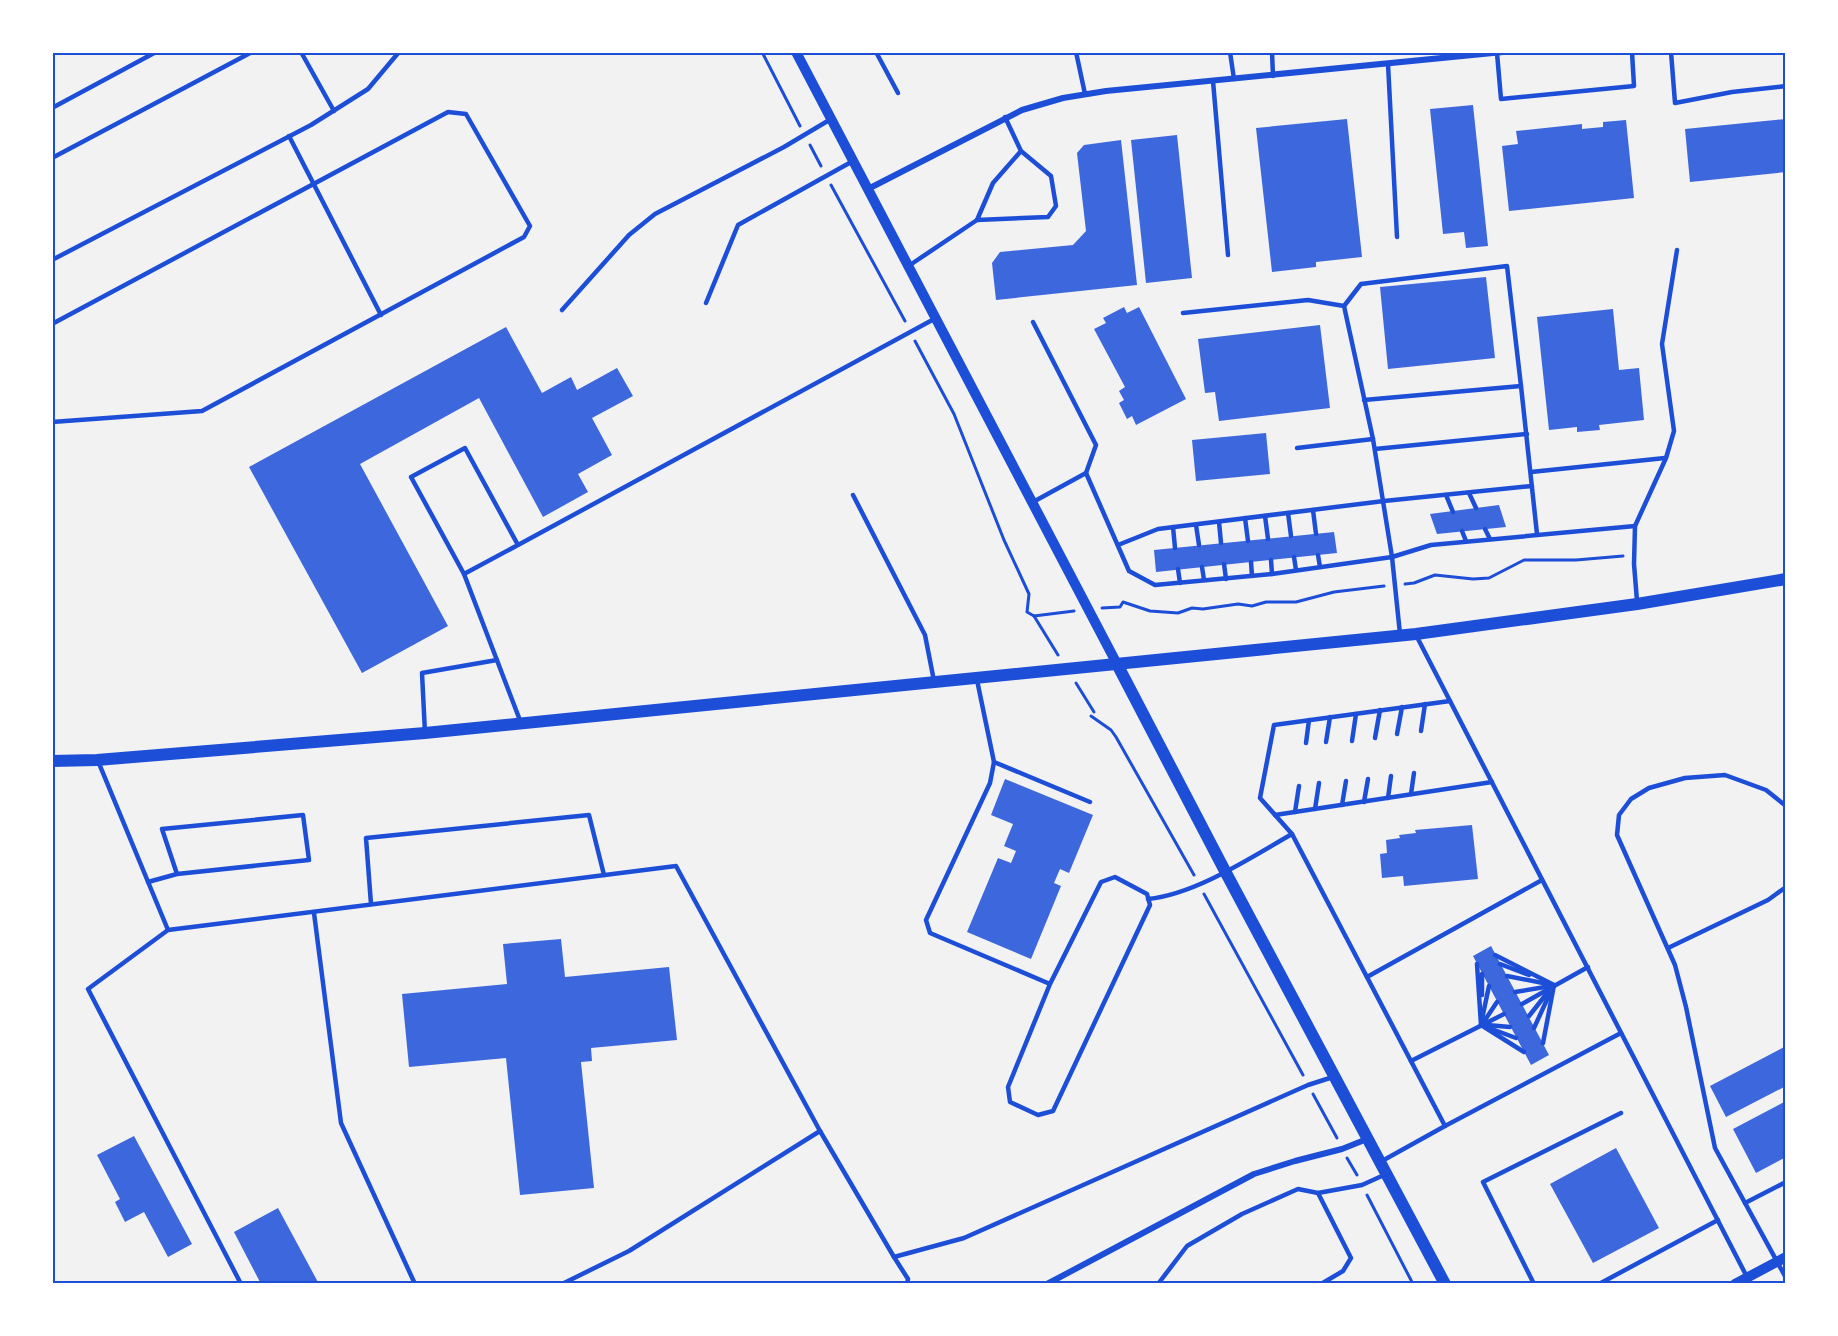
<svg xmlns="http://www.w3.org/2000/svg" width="1838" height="1336" viewBox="0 0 1838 1336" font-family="'Alegreya Sans',sans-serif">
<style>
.building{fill:#3d67dc}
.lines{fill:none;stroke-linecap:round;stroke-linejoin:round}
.path{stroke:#1d4ed8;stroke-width:3}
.service{stroke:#1d4ed8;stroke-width:4.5}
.minor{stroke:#1d4ed8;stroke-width:6}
.tertiary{stroke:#1d4ed8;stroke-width:10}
.secondary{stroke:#1d4ed8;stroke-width:12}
.neatline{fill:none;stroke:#1d4ed8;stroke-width:2}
</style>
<rect width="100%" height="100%" fill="#f2f2f2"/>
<g class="building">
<path d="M1473 105 1488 246 1466 248 1464 232 1443 234 1430 109Z"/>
<path d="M1347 119 1362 257 1316 262V267L1272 272 1256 128Z"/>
<path d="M1786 119V172L1690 182 1685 129Z"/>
<path d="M1626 120 1634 198 1509 211 1502 146 1518 144 1516 131 1582 124V129L1603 127V122Z"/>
<path d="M1177 135 1192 278 1146 283 1131 140Z"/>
<path d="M1121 140 1137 285 996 300 992 263 1000 252 1073 245 1086 231 1077 153 1084 145Z"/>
<path d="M1486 277 1495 358 1388 369 1380 287Z"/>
<path d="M1124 307 1127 313 1139 307 1186 399 1136 425 1132 416 1127 419 1119 403 1124 400 1119 391 1125 387 1094 329 1106 323 1103 318Z"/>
<path d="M1613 309 1619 370 1639 368 1644 420 1599 425 1600 430 1577 432V427L1549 430 1537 317Z"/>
<path d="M1320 325 1330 408 1219 421 1215 392 1205 393 1198 339Z"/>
<path d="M506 327 542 393 571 377 577 390 617 368 633 396 592 418 612 455 578 474 588 492 543 517 479 398 360 464 448 626 362 673 249 467Z"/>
<path d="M1266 433 1270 474 1196 481 1192 440Z"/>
<path d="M1499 505 1506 527 1437 534 1430 514Z"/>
<path d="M1334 532 1337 553 1156 572 1154 550Z"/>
<path d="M1005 779 1093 815 1069 873 1060 869 1054 883 1061 886 1031 959 967 932 998 858 1011 863 1016 851 1004 846 1013 824 991 815Z"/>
<path d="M1472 825 1478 879 1404 886 1403 876 1382 878 1380 854 1387 853 1386 840 1400 838 1399 835 1416 833 1415 830Z"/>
<path d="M561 939 565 977 669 967 677 1040 591 1048 592 1061 581 1062 594 1188 520 1195 506 1058 409 1067 402 994 507 984 503 944Z"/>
<path d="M1491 946 1549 1055 1531 1065 1473 956Z"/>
<path d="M1786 1046V1086L1726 1117 1710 1086Z"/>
<path d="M1786 1101V1157L1756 1173 1733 1129Z"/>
<path d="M134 1136 192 1244 168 1257 144 1212 125 1222 115 1202 120 1199 97 1155Z"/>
<path d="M1616 1148 1659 1228 1593 1263 1550 1184Z"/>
<path d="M278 1208 319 1284H261L234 1232Z"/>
</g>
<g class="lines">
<g class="path">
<path d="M762 52 800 126"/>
<path d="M810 145 821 166"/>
<path d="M831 185 905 321"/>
<path d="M915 341 954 414 1004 540 1029 594 1027 612 1034 616"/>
<path d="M1405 584 1414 583 1435 575 1473 579 1489 578 1524 560H1576L1623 556"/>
<path d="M1102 608 1120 607 1123 602 1150 611 1178 613 1192 608 1203 609 1238 604 1252 606 1266 602H1296L1334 592 1384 586"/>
<path d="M1034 616 1074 611"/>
<path d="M1034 616 1058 655"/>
<path d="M1076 683 1094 712"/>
<path d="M1091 716 1111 730 1116 737 1194 875"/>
<path d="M1204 894 1303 1075"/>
<path d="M1313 1094 1337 1138"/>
<path d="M1347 1158 1357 1175"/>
<path d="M1367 1195 1413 1284"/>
</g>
<g class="service">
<path d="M301 52 334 111"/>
<path d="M876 52 898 93"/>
<path d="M1076 52 1085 94"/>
<path d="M1230 52 1234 79"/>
<path d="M1272 52 1273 76"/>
<path d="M1671 52 1675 103 1732 92 1786 86"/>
<path d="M1497 53 1501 99 1634 86 1632 52"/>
<path d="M1388 64 1397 237"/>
<path d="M1213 81 1228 255"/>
<path d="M52 108 156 52"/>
<path d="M1005 117 1021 151 1051 176 1056 206 1048 217 977 220 993 183 1021 151"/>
<path d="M289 136 381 315"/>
<path d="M52 158 252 52"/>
<path d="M52 260 311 125 368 89 399 52"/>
<path d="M910 265 977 220"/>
<path d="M706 303 738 225 853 161"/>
<path d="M1344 306 1361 284 1507 266 1521 386 1364 400"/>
<path d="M562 310 629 235 655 214 784 147 831 119"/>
<path d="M1183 313 1308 300 1344 306 1373 439 1392 557 1431 545 1635 526 1634 564 1637 601"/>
<path d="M1033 322 1096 445 1086 473"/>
<path d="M52 324 448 112 466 114 530 226 524 237 202 411 52 422"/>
<path d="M1521 386 1537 534"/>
<path d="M1297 448 1373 439"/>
<path d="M1375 449 1527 434"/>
<path d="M1531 472 1665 458"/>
<path d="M1469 493 1476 508"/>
<path d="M853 495 925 635 934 681"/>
<path d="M1446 495 1453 512"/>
<path d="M1033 502 1086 473 1129 571 1155 585 1272 574 1392 557 1400 634"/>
<path d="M1313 510 1316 534"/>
<path d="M1288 513 1291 536"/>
<path d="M1265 516 1268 539"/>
<path d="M1245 518 1248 541"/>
<path d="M1219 522 1221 543"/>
<path d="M1196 525 1199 545"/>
<path d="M1635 526 1666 458 1674 431 1662 344 1677 250"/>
<path d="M1173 527 1175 548"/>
<path d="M1485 529 1490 539"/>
<path d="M1462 531 1466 541"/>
<path d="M518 545 465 448 411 477 464 574 518 545 936 318"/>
<path d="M1118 545 1158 529 1384 501 1532 486"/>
<path d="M1318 555 1320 567"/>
<path d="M1294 557 1296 570"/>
<path d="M1271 560 1272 574"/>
<path d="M1251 562 1252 576"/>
<path d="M1224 564 1226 579"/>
<path d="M1202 567 1204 580"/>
<path d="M1178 569 1180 583"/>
<path d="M464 574 521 723"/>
<path d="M1417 637 1747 1277"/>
<path d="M977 680 994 762 1090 802"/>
<path d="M1450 701 1274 725 1260 798 1292 834 1445 1126 1621 1033"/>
<path d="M1421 731 1425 704"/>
<path d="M425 733 422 673 497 660"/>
<path d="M1397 734 1402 707"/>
<path d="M1375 738 1380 710"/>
<path d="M1352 741 1356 714"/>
<path d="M1326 742 1330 717"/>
<path d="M1306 743 1309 720"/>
<path d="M98 761 168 930 676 866 820 1131 894 1257 964 1238 1308 1085 1333 1077"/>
<path d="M994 762 990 783 926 920 930 933 1050 984 1101 882 1115 877 1147 894 1150 905 1053 1111 1038 1115 1010 1102 1008 1087 1050 984"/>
<path d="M1411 794 1414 773"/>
<path d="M1388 798 1391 776"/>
<path d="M1364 802 1368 779"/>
<path d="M1342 805 1346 781"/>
<path d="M1786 806 1766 790 1725 775 1685 778 1649 788 1631 799 1619 815 1617 835 1675 965 1686 1007 1715 1148 1786 1278"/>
<path d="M1315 809 1319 783"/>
<path d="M1295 812 1299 786"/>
<path d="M1275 815 1492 782"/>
<path d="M148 882 177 874 162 829 303 815 309 860 177 874"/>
<path d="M1148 899C1196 894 1250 858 1292 834"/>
<path d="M371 904 366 838 589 815 604 875"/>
<path d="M314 913 341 1123 415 1284"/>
<path d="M168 930 88 989 241 1284"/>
<path d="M1668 948 1768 900 1786 887"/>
<path d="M1495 955 1554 985"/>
<path d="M1477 964 1481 1025"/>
<path d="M1500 964 1529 975"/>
<path d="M1507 976 1548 984"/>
<path d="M1367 977 1542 880"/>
<path d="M1515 992 1551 986"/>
<path d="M1482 995V974"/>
<path d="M1522 1004 1588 967"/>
<path d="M1529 1016 1548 992"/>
<path d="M1482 1019 1489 986"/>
<path d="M1483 1023 1497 1002"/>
<path d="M1481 1025 1524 1052"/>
<path d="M1487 1025 1510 1027"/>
<path d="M1489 1028 1516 1038"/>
<path d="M1534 1028 1550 993"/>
<path d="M1543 1043 1554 985"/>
<path d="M1411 1061 1504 1014"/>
<path d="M1382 1161 1445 1126"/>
<path d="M1318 1193 1351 1258 1343 1271 1321 1284"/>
<path d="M1745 1203 1786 1182"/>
<path d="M894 1257 908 1279 907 1284"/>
<path d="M562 1284 629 1251 820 1131"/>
<path d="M1158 1284 1187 1246 1242 1214 1298 1189 1318 1193 1362 1185 1384 1175"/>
<path d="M1534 1284 1483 1182 1621 1113"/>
<path d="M1599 1284 1718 1220"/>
</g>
<g class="minor">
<path d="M868 189 1022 110 1063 98 1106 91 1503 52"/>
<path d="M1047 1284 1254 1174 1295 1161 1342 1149 1367 1139"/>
</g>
<g class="tertiary">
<path d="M796 52 1117 664"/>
<path d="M1735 1284 1786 1257"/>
</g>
<g class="secondary">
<path d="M1117 664 1225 871 1445 1284"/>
<path d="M52 761 97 760 425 733 1416 634 1637 604 1786 579"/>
</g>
</g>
<rect width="1838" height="1336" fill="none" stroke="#ffffff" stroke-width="108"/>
<rect x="54" y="54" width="1730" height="1228" class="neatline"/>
</svg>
